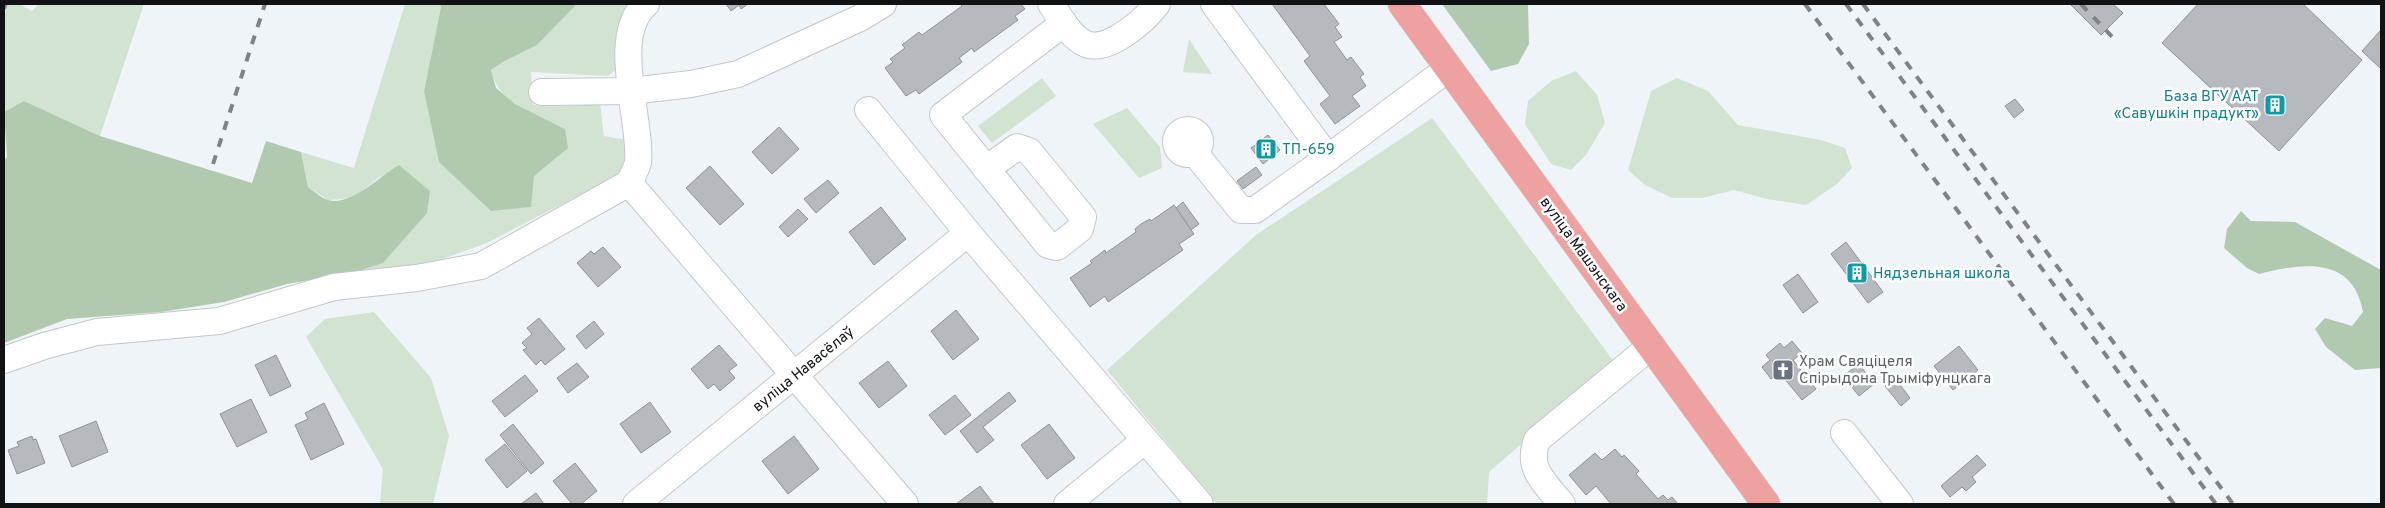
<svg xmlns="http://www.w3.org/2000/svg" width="2385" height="508" viewBox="0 0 2385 508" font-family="Overpass,sans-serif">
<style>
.green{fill:#d2e3d1}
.forest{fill:#b1caaf}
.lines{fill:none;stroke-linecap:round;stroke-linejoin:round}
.stream{stroke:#6d8a92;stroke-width:5}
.building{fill:#b6babe;stroke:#8f9397}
.minor-casing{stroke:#c3c7cc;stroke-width:28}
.major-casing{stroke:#cfd0d0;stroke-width:29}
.minor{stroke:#fff;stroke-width:26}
.major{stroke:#eda2a0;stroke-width:28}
.rail{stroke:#808386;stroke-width:4;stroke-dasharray:9 9;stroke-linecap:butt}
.labels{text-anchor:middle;stroke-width:5;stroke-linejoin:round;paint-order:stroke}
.culture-label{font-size:15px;fill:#0d838f;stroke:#fff;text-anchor:start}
.street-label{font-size:15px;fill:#101213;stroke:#fff}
.worship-label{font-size:15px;fill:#5b616d;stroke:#fff;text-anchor:start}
</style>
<rect width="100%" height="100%" fill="#eff4f8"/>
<g class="green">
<path d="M4 4H19L32 11 39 4H144L100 136 24 101 4 112Z"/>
<path d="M405 4H439L441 7 424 91 531 113C509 101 498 94 491 70L503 62 537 45 577 4H636L619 67 608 76 531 72 533 105 600 104 604 136 627 140 629 158 620 174 487 243 431 263 352 273 382 175 353 198 328 200 308 187 301 152 354 168Z"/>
<path d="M1189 39 1212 74 1183 72Z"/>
<path d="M1576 71 1597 95 1605 123 1586 155 1571 170 1551 164 1525 124 1528 101 1551 81Z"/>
<path d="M1042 78 1056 96 992 143 978 126Z"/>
<path d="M1677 78 1708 91 1738 125 1821 140 1845 148 1852 168 1837 184 1806 205 1767 199 1734 190 1702 198H1672L1645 185 1628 170 1651 91Z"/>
<path d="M1127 108 1160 147 1162 168 1139 178 1093 124Z"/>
<path d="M1432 118 1615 363 1489 472 1487 504H1217L1107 370 1256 235Z"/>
<path d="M374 312 431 378 449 436 433 504H380L383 469 306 337 325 319Z"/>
</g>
<g class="forest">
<path d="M439 4H577L537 45 503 62 491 70 496 88 515 104 565 129 568 148 534 176 531 207 491 211 439 162 424 91 441 7Z"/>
<path d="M1442 4H1528L1529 44 1518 64 1491 71Z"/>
<path d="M24 101 100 136 252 183 266 141 301 152 308 187C314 191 321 198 328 200 350 207 380 176 399 165L430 191 427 213 383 263 352 273 287 284 224 302 161 312 67 319 4 343V161L7 157 4 112Z"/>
<path d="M2241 211 2251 221 2295 222 2381 270V368L2355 370 2326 347 2315 329 2325 318 2352 326 2363 312C2353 255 2302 263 2259 274L2247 268 2224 248 2227 229Z"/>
</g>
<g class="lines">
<path class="stream" d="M4 7 5 4"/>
</g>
<g class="building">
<path d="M726 4H748L741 9 739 5 731 11Z"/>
<path d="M960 4H1021L1025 9 1015 16 1018 20 974 52 972 48 959 58 962 62 942 77 919 94 916 90 906 96 885 68 893 62 890 59 905 48 902 45 919 32 922 35 962 6Z"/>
<path d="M1272 4H1324L1339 24 1335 27 1342 37 1334 42 1347 60 1351 57 1364 74 1360 77 1366 86 1352 96 1360 106 1335 124 1320 104 1330 96 1304 61 1310 56Z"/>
<path d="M2073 4H2113L2123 13 2101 35 2071 5Z"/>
<path d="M2198 4H2303L2362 60 2279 151 2162 43Z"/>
<path d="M2381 30V69L2362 51Z"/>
<path d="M2015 99 2024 110 2014 118 2005 106Z"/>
<path d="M779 127 799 149 772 174 752 152Z"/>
<path d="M1268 135 1280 150 1263 164 1251 148Z"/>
<path d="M710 166 744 204 720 225 686 188Z"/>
<path d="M1256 167 1262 175 1243 189 1237 181Z"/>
<path d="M828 180 839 193 816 213 804 199Z"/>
<path d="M1183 202 1199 224 1191 230 1176 208Z"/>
<path d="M1174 205 1194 234 1179 244 1183 250 1108 302 1105 296 1090 307 1070 278 1092 263 1090 261 1097 256 1105 250 1106 253 1136 232 1135 229 1141 224 1150 219 1151 221Z"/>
<path d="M881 207 906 239 874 265 849 232Z"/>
<path d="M798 209 808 219 788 237 779 227Z"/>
<path d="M1846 242 1883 292 1868 303 1831 254Z"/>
<path d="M603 247 621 267 598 287 577 263 591 251 594 254Z"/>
<path d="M1798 274 1818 302 1803 313 1783 285Z"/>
<path d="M956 310 979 339 953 360 931 331Z"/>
<path d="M539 318 565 349 545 365 541 360 536 365 523 350 527 348 522 343 532 334 527 328Z"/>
<path d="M594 321 604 334 586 349 576 336Z"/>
<path d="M1792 341 1802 353 1793 360 1816 389 1802 400 1779 372 1771 379 1762 367 1770 360 1766 355 1780 343 1784 348Z"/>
<path d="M719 345 737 365 729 371 735 378 720 391 714 384 708 389 691 369Z"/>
<path d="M1959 346 1978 370 1953 390 1934 366Z"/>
<path d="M276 355 291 386 270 396 255 365Z"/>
<path d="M888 361 907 386 879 408 859 383Z"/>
<path d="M577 363 589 377 568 393 557 378Z"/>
<path d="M1859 364 1874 384 1859 396 1843 376Z"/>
<path d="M525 375 538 391 505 417 492 401Z"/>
<path d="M1895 378 1910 398 1901 406 1885 386Z"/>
<path d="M1009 392 1016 401 983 427 994 440 977 453 960 431Z"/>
<path d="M955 395 971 415 945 435 929 415Z"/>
<path d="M251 399 267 432 237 447 220 414Z"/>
<path d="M650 402 671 432 641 453 620 424Z"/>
<path d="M324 403 344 444 311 460 295 425 308 419 305 413Z"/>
<path d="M96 421 108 452 72 467 59 436Z"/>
<path d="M513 424 544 463 531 474 500 435Z"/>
<path d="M1049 424 1075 458 1047 479 1021 445Z"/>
<path d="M32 436 33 440 36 439 45 463 17 474 8 450 19 446 17 442Z"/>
<path d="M794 436 819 469 788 494 762 461Z"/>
<path d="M505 444 527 471 507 488 485 460Z"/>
<path d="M1615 449 1622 457 1624 455 1639 471 1636 474 1658 499 1663 495 1668 500 1672 497 1678 504H1611L1596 486 1586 495 1569 475 1595 453 1602 460Z"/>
<path d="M1977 455 1986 465 1972 477 1976 482 1966 491 1962 487 1950 497 1941 486Z"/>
<path d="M575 463 597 491 581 504H572L553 481Z"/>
<path d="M980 486 994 504H956Z"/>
<path d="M536 493 544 504H521Z"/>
</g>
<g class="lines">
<g class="minor-casing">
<g id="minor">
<path d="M1051 4C1060 17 1070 37 1086 44 1108 53 1145 20 1157 4"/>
<path d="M1214 4 1328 158 1449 68"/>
<path d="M542 92 631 91 691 84 738 74 860 18 883 4"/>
<path d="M868 110 968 233 1200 504"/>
<circle cx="1188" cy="142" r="12"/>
<path d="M1194 152 1241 210H1255L1328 158"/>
<path d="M986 169 1017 147 1029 151 1083 217 1080 229 1057 247 1048 245 943 115 1064 23"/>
<path d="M629 183 905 504"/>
<path d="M4 360 44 346 97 332 219 321 334 287 417 278 481 266 629 183C632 177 637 168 638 162 642 120 609 36 646 4"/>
<path d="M1844 433 1900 504"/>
<path d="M636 504 968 233"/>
<path d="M1067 504 1145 440"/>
<path d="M1562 504C1545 483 1526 469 1537 440L1651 346"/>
</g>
</g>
<g class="major-casing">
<path id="major" d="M1402 4 1766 504"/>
</g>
<use href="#minor" class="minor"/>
<use href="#major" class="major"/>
<g class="rail">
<path d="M1805 4 2174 504"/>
<path d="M1846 4 2216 504"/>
<path d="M1863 4 2233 504"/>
<path d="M2081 4 2117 42"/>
<path d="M213 164 265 4"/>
</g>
</g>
<defs>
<g id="building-square" transform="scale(1.125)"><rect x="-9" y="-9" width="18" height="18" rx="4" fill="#0f9aa8" stroke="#fff"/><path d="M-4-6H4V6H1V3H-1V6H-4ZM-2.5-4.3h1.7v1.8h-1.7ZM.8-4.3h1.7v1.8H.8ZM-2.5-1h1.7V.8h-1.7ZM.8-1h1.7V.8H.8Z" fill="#fff"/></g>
<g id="church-square" transform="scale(1.125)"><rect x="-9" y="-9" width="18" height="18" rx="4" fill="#6b7280" stroke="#fff"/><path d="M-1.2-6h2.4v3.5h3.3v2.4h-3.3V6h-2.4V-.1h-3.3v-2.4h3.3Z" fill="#fff"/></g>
</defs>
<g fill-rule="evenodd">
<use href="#building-square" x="2275" y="105"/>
<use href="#building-square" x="1266" y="149"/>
<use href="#building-square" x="1857" y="273"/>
<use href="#church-square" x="1783" y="370"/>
</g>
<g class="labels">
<g class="culture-label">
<text x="2259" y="101" text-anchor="end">База ВГУ ААТ<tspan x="2259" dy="17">«Савушкін прадукт»</tspan></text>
<text x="1282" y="154">ТП-659</text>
<text x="1873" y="278">Нядзельная школа</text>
</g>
<g class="street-label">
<text transform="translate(1584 254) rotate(54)" y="5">вуліца Машэнскага</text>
<text transform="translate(803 369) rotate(-39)" y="5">вуліца Навасёлаў</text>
</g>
<g class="worship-label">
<text x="1799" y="366">Храм Свяціцеля<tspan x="1799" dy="17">Спірыдона Трыміфунцкага</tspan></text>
</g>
</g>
<rect width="2385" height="508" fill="none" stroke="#101213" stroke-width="10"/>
</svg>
